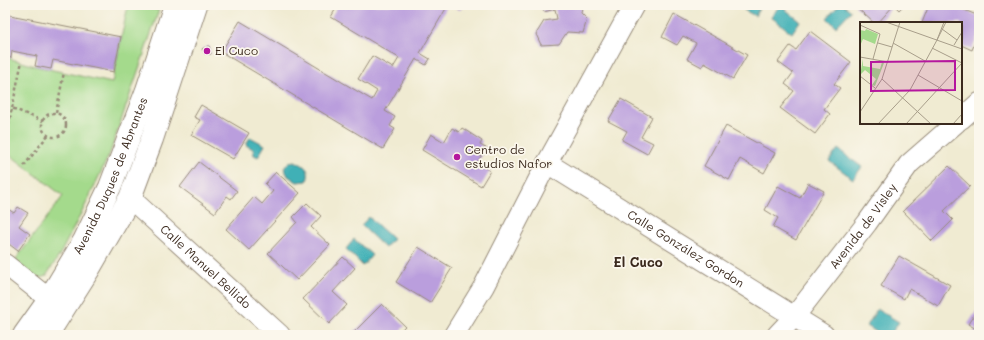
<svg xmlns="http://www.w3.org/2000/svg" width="984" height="340" viewBox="0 0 984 340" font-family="Mali,sans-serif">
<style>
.green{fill:#a4da8c;stroke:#708255}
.water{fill:#3fb0b6;stroke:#3d6d6a}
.building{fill:#ba9edd}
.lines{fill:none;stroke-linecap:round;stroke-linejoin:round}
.minor-casing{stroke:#968a78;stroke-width:22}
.major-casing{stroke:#968a78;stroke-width:24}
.path{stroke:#968a78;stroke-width:2.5;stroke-dasharray:3 3;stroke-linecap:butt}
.minor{stroke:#fff;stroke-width:20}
.major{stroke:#fff;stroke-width:22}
.poi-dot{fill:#b5179e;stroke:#fbf7ec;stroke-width:1.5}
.labels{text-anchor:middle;stroke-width:3.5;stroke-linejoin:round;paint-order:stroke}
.poi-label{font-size:12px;fill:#3b2a1e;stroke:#fbf7ec;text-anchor:start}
.street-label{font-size:12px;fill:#3b2a1e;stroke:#fbf7ec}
.neighbourhood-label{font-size:13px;font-weight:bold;fill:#3b2a1e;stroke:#fbf7ec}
.inset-road{fill:none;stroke:#a89e8a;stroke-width:1}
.view{fill:#b5179e;fill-opacity:0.15;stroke:#b5179e;stroke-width:2}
.inset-edge{fill:none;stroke:#3b2a1e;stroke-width:2}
</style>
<rect width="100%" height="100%" fill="#fbf7ec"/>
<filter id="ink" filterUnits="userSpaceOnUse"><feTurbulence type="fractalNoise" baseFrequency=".025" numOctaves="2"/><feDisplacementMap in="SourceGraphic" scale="8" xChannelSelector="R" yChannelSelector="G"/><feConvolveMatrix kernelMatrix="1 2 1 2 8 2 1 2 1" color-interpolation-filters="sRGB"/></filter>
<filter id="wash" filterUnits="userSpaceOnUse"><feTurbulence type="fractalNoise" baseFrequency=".012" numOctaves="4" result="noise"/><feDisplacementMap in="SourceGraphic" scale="16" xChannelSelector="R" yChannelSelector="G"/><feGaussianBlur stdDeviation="0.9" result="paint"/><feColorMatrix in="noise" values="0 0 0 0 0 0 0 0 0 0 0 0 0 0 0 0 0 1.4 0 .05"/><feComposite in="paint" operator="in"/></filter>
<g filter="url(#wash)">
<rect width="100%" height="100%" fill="#f0ebd2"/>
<path class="green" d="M128 5 159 10 110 153 84 208 59 256 46 276 40 278 31 276 13 263 63 196 5 151V57L35 66 112 83Z"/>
<g class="water">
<path d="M747 5H761L755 16 744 10Z"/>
<path d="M780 5 800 21 792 33 771 17Z"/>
<path d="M839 5H844L851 11 836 27 827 18Z"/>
<path d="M250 137 265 145 258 157 254 155 253 149 246 145Z"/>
<path d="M838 149 862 167 853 179 829 161Z"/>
<path d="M295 161C305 166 311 169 307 181L297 182 288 176 284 168 289 162Z"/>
<path d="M369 217 393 239 385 248 361 225Z"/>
<path d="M354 239 372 255 363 266 346 249Z"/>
<path d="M877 309 899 322 890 335H881L867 326Z"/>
</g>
<g id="blocks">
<g class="building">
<path d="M338 5H448L420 53 430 59 426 65 416 59 385 111 395 117 390 126 395 129 383 149 221 52 240 21 372 100 377 91 358 79 372 56 393 68 399 58 331 17Z"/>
<path d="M451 5H464L460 10Z"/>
<path d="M540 5H583L581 13 587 19 583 33 567 32 559 44 541 45 536 34 544 21 557 19 555 9 544 12Z"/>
<path d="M854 5H904L899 10 894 5 878 23H874Z"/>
<path d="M929 5H952L979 16V32L972 50 961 45V23H922Z"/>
<path d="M5 14 121 37 114 72 53 60 51 69 35 66 37 56 12 51 11 58 5 57Z"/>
<path d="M674 14 747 55 733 79 704 63 702 67 687 59 696 43 683 36 677 45 662 37Z"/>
<path d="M810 31 851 62 834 84 840 88 824 109 830 114 815 134 780 108 794 91 785 84 793 73 778 62 790 46 796 50Z"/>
<path d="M209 46 211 54H205L202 49Z"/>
<path d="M621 99 652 117 641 137 653 143 647 154 622 140 627 131 608 121Z"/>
<path d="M201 105 249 133 233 159 191 135 200 120 194 117Z"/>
<path d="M726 126 775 153 764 173 740 159 729 180 704 166Z"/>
<path d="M452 128 459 132 462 128 482 141 480 145 486 148 477 163 490 171 481 186 422 150 431 134 444 142Z"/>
<path d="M199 162 237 191 231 199 227 196 215 213 180 187Z"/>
<path d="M949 166 970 186 944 211 953 220 932 241 903 211Z"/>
<path d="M276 172 300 193 249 250 226 229 254 197 262 204 273 191 265 184Z"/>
<path d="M808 183 824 191 796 240 773 227 778 218 765 210 778 186 800 198Z"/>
<path d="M307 203 321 216 311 227 330 245 297 280 268 253 297 222 293 217Z"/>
<path d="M5 207 14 213 18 207 28 213 19 226 30 234 18 251 5 241 7 235 5 234Z"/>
<path d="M418 247 452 268 430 303 396 282Z"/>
<path d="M899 256 950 285 938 306 909 289 904 299 881 286Z"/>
<path d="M343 257 355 268 333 292 347 305 329 324 303 299Z"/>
<path d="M382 304 405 326 396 335H351Z"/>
<path d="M979 307V335H973L976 329 968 324Z"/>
</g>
</g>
</g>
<g filter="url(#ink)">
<use href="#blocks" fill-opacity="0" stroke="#968a78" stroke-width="1"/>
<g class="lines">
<g class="minor-casing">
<g id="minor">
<path d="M961 119 979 103"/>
<path id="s1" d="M547 163 824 335"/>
<path id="s2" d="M130 198 280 335"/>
<path d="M5 264 49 299"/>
<path d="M454 335 484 286 547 163 634 5"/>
<path id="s3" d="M777 335 794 317 867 223 909 164 956 123"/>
</g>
</g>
<g class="major-casing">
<g id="major">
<path id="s4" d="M24 335 46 304 84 241 110 187 147 90 175 5"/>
<path d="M47 335 89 269 130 198 152 139 196 5"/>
</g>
</g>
<g class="path">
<path d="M12 108 22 61"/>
<path d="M56 113 64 72"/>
<circle cx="54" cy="125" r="12"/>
<path d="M5 129 9 124 12 108 43 121"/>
<path d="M24 166 48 135"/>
</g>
<use href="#minor" class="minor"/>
<use href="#major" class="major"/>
</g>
</g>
<g class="poi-dot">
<circle cx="207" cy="51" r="4"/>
<circle cx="457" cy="157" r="4"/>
</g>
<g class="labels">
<g class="poi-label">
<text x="215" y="55">El Cuco</text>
<text x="465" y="154">Centro de<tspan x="465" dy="14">estudios Nafor</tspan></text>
</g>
<g class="street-label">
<text dy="4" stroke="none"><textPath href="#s4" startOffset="182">Avenida Duques de Abrantes</textPath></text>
<text dy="4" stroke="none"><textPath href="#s3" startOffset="139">Avenida de Visley</textPath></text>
<text dy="4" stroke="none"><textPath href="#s1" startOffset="163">Calle González Gordon</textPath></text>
<text dy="4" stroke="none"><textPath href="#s2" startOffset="102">Calle Manuel Bellido</textPath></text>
</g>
<g class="neighbourhood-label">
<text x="638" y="267">El Cuco</text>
</g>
</g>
<g transform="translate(860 22)">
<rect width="102" height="102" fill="#f0ebd2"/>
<path d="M6 7 18 12 15 22 3 17 0 24V8L5 9ZM3 37V44L20 47 22 40 24 41 15 64 12 63 16 57 5 48 0 53Z" fill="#a4da8c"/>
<path class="inset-road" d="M26 0 102 27M84 0 77 18 86 0M0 3 20 12 13 37M82 7 97 18M18 21 32 25M33 21 65 39M94 23 102 10M72 26 102 41M0 35 28 40M58 53 102 79M0 54 15 66M22 57 71 102M0 90 22 57 40 0M18 102 50 68 77 18M46 102 102 41M93 102 102 92"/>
<path class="view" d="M95 39V68L11 69V40Z"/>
<rect width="102" height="102" class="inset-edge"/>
</g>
<rect width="984" height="340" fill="none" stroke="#fbf7ec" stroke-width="20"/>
</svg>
